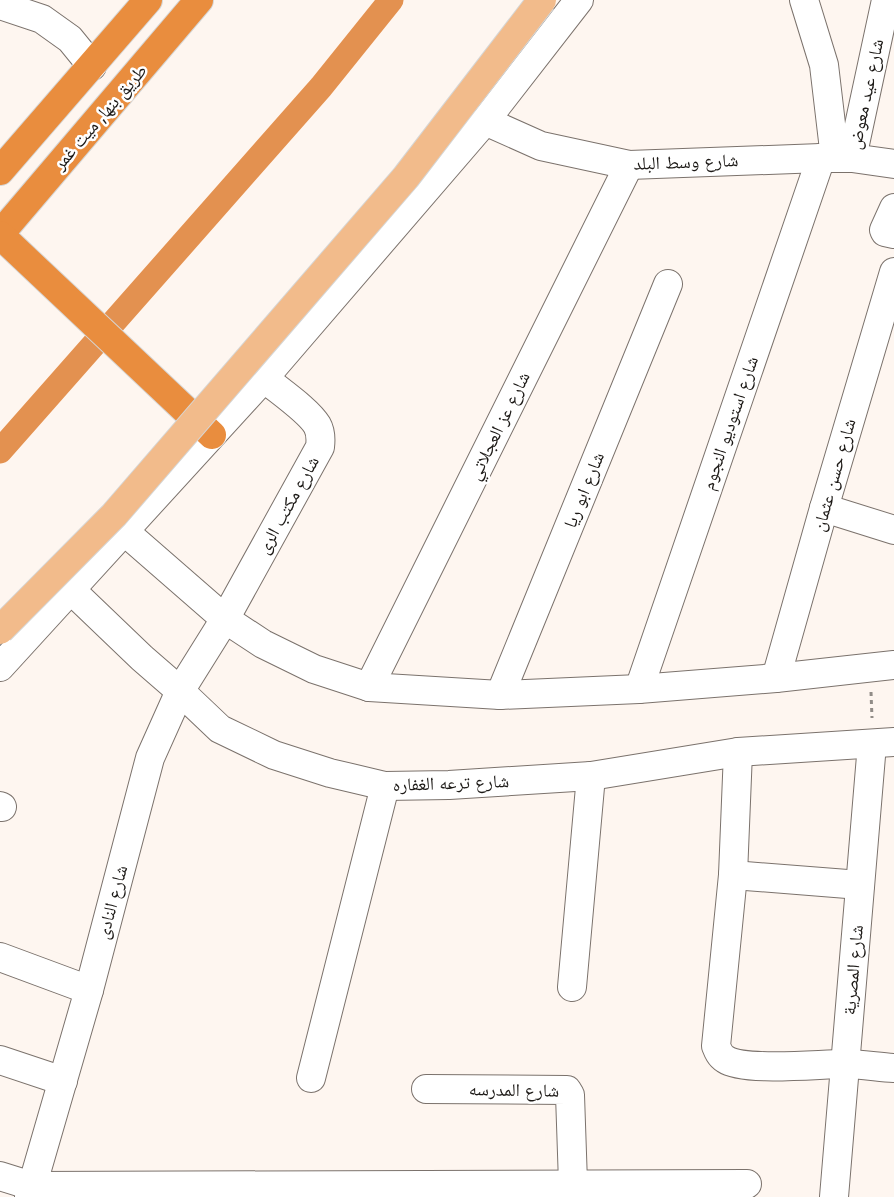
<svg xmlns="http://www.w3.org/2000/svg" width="894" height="1197" viewBox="0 0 894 1197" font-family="Inter,'Noto Naskh Arabic',sans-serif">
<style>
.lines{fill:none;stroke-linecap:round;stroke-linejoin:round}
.canal{stroke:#e39150;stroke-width:25}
.minor-casing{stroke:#7b726c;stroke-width:30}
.highway-casing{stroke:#d6d6d5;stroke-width:30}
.path{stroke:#918c87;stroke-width:3;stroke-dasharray:4 4;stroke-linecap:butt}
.minor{stroke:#fff;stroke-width:28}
.highway{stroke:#e98d3e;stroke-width:28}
.major-bridge-casing{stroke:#d6d6d5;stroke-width:30;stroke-linecap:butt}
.major-bridge{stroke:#f2bb8b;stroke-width:28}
.labels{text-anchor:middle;stroke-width:5;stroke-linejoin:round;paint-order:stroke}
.street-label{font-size:18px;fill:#1c1916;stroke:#fff}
</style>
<rect width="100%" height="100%" fill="#fef6f0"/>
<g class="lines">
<path class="canal" d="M0 451 321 87 391 0"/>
<g class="minor-casing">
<g id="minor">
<path d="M804 0 824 65 835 158"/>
<path d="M0 5 42 19 70 39 92 66"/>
<path d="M485 121 541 146 629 165 821 158H852L894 164"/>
<path d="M852 158 886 0"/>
<path d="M894 208 884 230 885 232 894 234"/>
<path d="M824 508 894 530"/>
<path d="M124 531 225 619 263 644 314 669 369 687 500 695 639 689 776 678 894 665"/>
<path d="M70 589 142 658 180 691 220 729 274 755 330 773 385 786 449 785 591 776 738 752 894 742"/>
<path d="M0 667 264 378 485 121 579 0"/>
<path d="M776 678 824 508 894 272"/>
<path d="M369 687 629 165"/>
<path d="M639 689 821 158"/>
<path d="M500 695 668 284"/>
<path d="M738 752 733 875 716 1046C718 1051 720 1056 725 1059 744 1072 818 1064 844 1064 860 1064 878 1067 894 1068"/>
<path d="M0 806 2 807"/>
<path d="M733 875 860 885"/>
<path d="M0 957 89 990"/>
<path d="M572 987 591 776"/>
<path d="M0 1060 63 1081"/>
<path d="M311 1078 385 786"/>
<path d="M426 1089 567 1090 570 1095 573 1183"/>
<path d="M0 1176 32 1186 747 1184"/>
<path d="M29 1197 89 990 150 758 180 691 225 619 320 447C321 439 321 432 317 425 308 410 278 390 264 378"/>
<path d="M834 1197 872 744"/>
</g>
</g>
<g class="highway-casing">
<g id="highway">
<path d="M0 171 148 0"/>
<path d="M0 234 199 0"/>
<path d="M0 235 212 435"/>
</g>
</g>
<path class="path" d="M871 692 872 718"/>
<use href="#minor" class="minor"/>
<use href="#highway" class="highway"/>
<g class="major-bridge-casing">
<path id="major-bridge" d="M0 630 114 515 406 177 542 0"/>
</g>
<use href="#major-bridge" class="major-bridge"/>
</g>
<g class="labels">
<g class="street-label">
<text transform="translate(866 94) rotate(-78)" y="6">شارع عيد معوض</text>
<text transform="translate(100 117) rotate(-49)" y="6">طريق بنها, ميت غمر</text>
<text transform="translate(686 162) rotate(-2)" y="6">شارع وسط البلد</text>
<text transform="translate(730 423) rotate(-71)" y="6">شارع استوديو النجوم</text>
<text transform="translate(499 426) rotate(-64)" y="6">شارع عز العجلاتي</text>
<text transform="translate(834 475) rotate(-74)" y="6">شارع حسن عثمان</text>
<text transform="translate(584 490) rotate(-68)" y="6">شارع ابو ريا</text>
<text transform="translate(288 505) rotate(-61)" y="6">شارع مكتب الرى</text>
<text transform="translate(451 783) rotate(-2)" y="6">شارع ترعه الغفاره</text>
<text transform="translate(112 902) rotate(-75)" y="6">شارع النادى</text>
<text transform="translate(853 970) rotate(-85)" y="6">شارع المصرية</text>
<text transform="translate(514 1090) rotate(1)" y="6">شارع المدرسه</text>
</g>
</g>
</svg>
